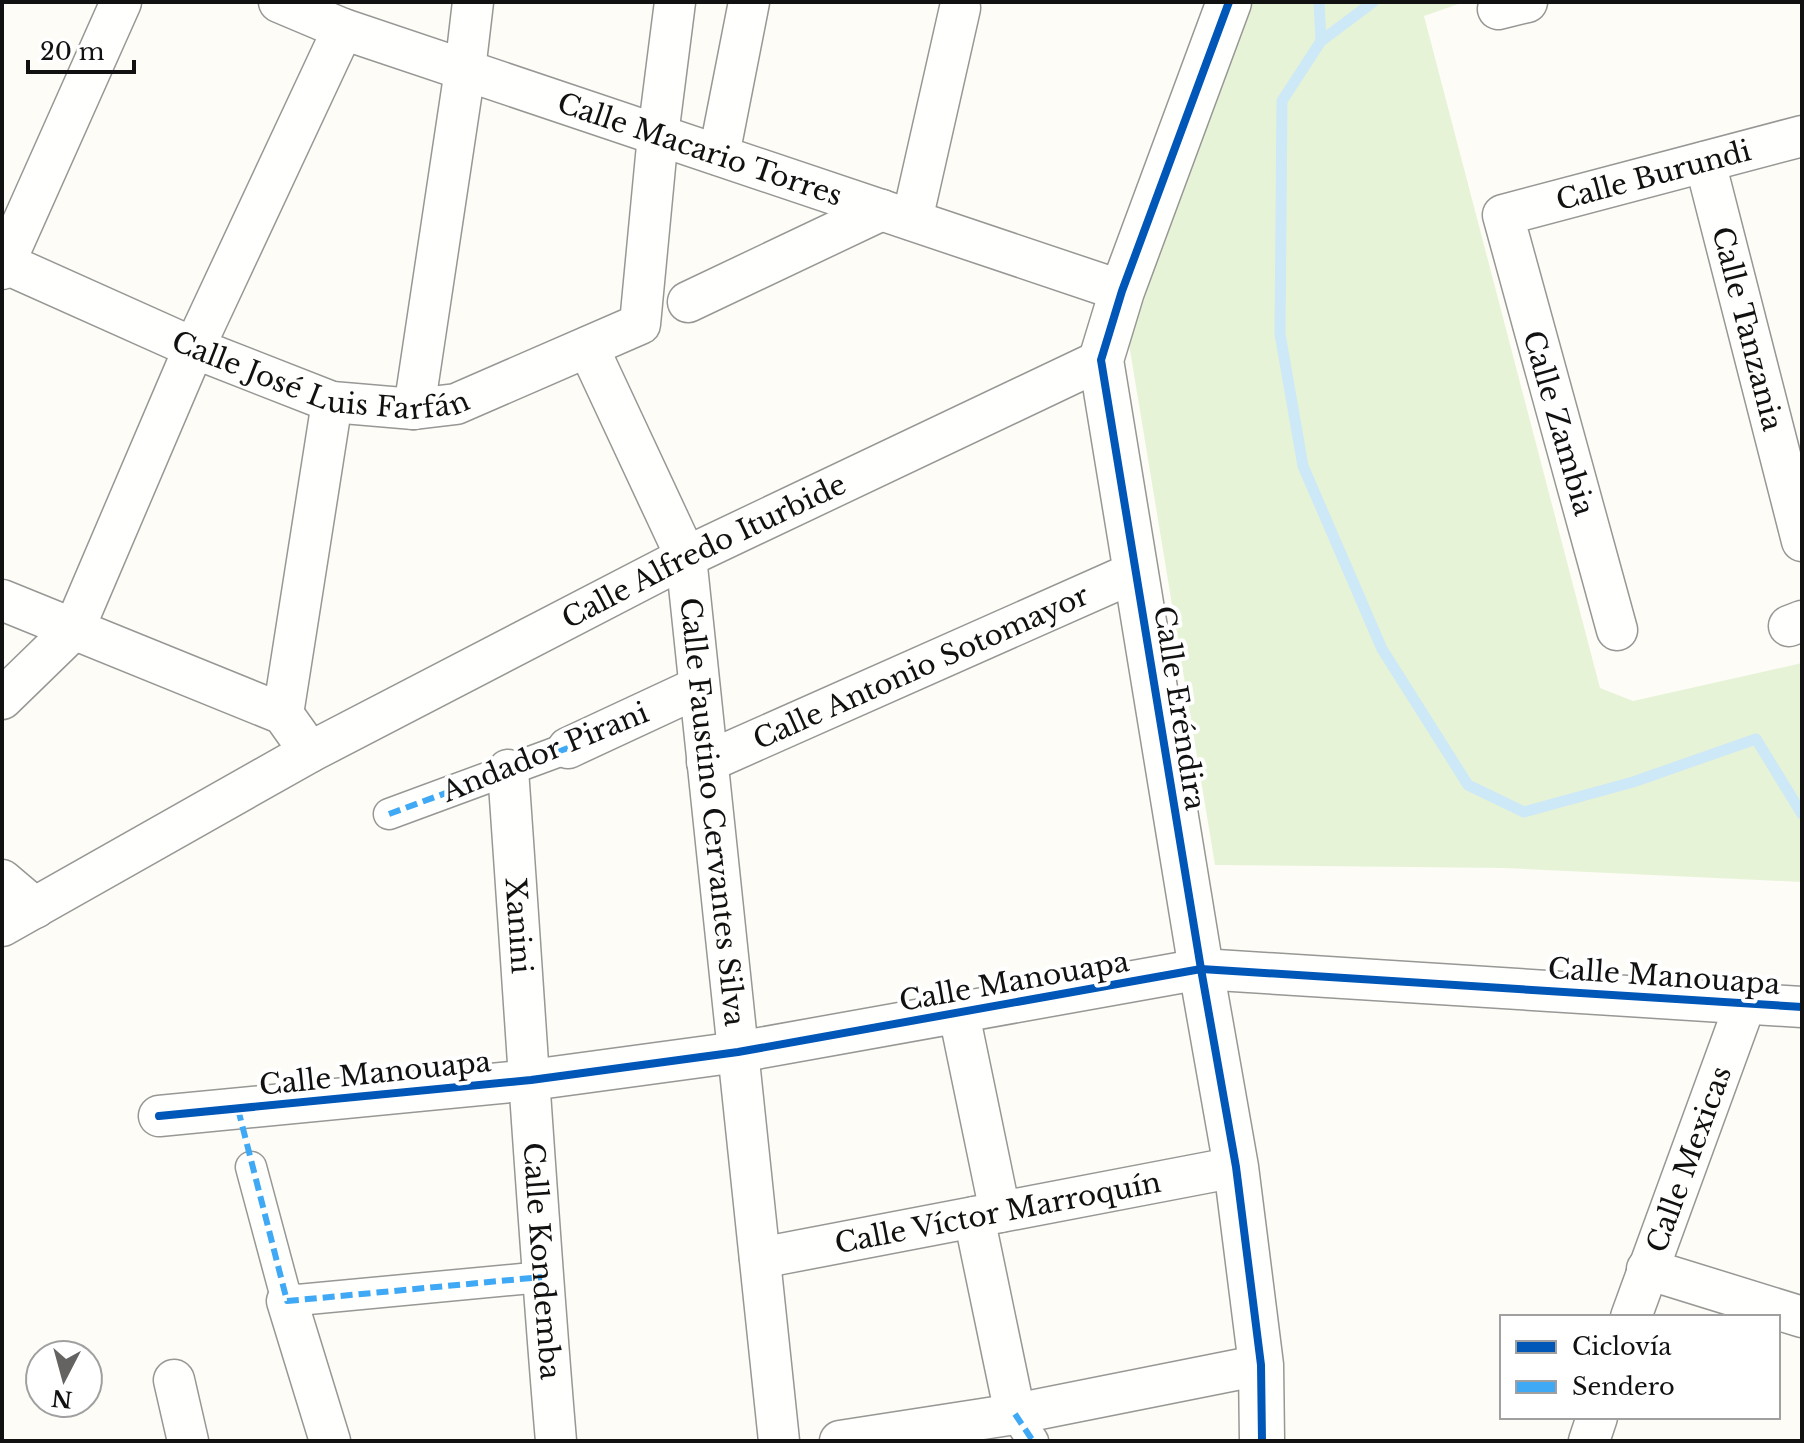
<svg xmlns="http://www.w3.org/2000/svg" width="1804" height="1443" viewBox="0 0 1804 1443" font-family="'Libre Baskerville',serif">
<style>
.green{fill:#e7f3d7}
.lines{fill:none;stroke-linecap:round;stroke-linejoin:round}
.stream{stroke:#cde8f7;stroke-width:11}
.pedestrian-casing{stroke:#979795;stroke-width:33}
.minor-casing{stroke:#979795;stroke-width:43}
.tertiary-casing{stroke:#979795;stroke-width:47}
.pedestrian{stroke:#fffffe;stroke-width:30}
.minor{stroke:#fffffe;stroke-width:40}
.tertiary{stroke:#fffffe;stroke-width:44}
.quiet{stroke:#3fa9f5;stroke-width:6;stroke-dasharray:12 6;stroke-linecap:butt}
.cycleway-casing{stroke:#fff;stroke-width:13}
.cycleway{stroke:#0057b8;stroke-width:8}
.labels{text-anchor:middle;stroke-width:8;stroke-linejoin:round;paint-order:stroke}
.street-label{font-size:28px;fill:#111;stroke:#fff}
</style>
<rect width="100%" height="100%" fill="#fdfcf7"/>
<path class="green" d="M1253 2H1464L1424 16 1600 688 1633 701 1802 663V882L1504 868 1215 865 1129 344 1231 39Z"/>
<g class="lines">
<g class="stream">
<path d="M1319 2 1321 41"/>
<path d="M1373 2 1321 41 1282 101 1280 334 1303 466 1382 649 1468 785 1524 812 1633 782 1756 739 1802 814"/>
</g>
<g class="pedestrian-casing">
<g id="pedestrian">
<path d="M389 814 568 748"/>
<path d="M251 1167 287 1301 542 1277"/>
<path d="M1015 1414 1033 1441"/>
</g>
</g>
<g class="minor-casing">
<g id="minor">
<path id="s1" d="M279 2 343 29 1122 291"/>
<path d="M1498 9 1527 2"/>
<path d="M719 155 749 2"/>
<path id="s2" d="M1705 162 1802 541"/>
<path d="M912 220 960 8"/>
<path id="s3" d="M2 262 194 348 332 402 414 409 456 404 640 324 658 135 675 2"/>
<path d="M2 269 121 2"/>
<path d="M688 302 882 210"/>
<path id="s4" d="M588 347 686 557 779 1441"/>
<path d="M414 409 465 70 473 2"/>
<path d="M2 600 283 714 310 752"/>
<path d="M1789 626 1802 621"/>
<path id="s5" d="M1617 630 1503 215 1802 136"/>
<path d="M2 699 74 629 194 348 343 29"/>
<path d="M283 714 332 402"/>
<path d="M568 748 699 687"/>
<path id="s6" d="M707 762 1135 572"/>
<path id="s7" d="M508 770C524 994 537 1218 556 1441"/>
<path d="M2 880 35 908"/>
<path id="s8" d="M2 926 310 752 686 557 1101 360"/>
<path d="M959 1014 1000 1212"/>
<path d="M159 1116 531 1080 738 1052 1201 969 1802 1007"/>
<path d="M974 1217 1015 1414"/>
<path id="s9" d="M760 1258 1236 1167"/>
<path d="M1647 1269 1802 1317"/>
<path d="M287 1301 330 1441"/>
<path id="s10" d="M1631 1317 1746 1002"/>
<path d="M174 1380 188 1441"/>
<path d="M840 1441 1015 1414 1261 1365"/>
<path d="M1589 1441 1597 1417"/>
</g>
</g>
<g class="tertiary-casing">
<path id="tertiary" d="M1229 2 1122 291 1101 360 1201 969 1236 1167 1261 1365 1262 1441"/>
</g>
<use href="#pedestrian" class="pedestrian"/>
<use href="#minor" class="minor"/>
<use href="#tertiary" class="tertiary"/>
<g class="quiet">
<path d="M389 814 568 748"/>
<path d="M238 1109 287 1301 542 1277"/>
<path d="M1015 1414 1033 1441"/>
</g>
<g class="cycleway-casing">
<g id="cycleway">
<path d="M1229 2 1122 291 1101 360 1201 969 1236 1167 1261 1365 1262 1441"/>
<path d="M159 1116 531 1080 738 1052 1201 969 1802 1007"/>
</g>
</g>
<use href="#cycleway" class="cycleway"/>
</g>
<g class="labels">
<g class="street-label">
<text dy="10" stroke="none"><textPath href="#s1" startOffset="446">Calle Macario Torres</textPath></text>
<text dy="10" stroke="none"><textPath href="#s5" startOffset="586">Calle Burundi</textPath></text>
<text dy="10" stroke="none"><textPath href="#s2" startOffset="172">Calle Tanzania</textPath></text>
<text dy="10" stroke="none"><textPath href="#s3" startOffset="342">Calle José Luis Farfán</textPath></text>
<text transform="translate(1559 423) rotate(74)" y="10">Calle Zambia</text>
<text dy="10" stroke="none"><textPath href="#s8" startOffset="796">Calle Alfredo Iturbide</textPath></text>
<text dy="10" stroke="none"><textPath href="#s6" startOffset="234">Calle Antonio Sotomayor</textPath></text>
<text transform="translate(1180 708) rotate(81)" y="10">Calle Eréndira</text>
<text transform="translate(545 752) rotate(-22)" y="10">Andador Pirani</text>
<text dy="10" stroke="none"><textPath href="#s4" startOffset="488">Calle Faustino Cervantes Silva</textPath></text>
<text dy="10" stroke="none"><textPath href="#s7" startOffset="156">Xanini</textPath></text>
<text transform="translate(1664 976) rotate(4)" y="10">Calle Manouapa</text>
<text transform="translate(1014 981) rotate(-10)" y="10">Calle Manouapa</text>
<text transform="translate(375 1073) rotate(-6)" y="10">Calle Manouapa</text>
<text dy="10" stroke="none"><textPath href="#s10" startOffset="168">Calle Mexicas</textPath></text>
<text dy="10" stroke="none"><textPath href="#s9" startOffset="242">Calle Víctor Marroquín</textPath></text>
<text dy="10" stroke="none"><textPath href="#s7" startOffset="492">Calle Kondemba</textPath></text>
</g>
</g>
<rect width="1804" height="1443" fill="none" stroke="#111111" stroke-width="8"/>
<rect x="1500" y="1315" width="280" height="104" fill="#ffffff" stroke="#a0a0a0" stroke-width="2"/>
<rect x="1516" y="1341" width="40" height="12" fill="#0057b8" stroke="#a0a0a0" stroke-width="2"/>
<text x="1572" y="1355" font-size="24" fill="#111111">Ciclovía</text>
<rect x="1516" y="1381" width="40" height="12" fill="#3fa9f5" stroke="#a0a0a0" stroke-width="2"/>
<text x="1572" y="1395" font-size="24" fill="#111111">Sendero</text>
<g transform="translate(64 1379) rotate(186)"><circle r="38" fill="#ffffff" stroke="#a0a0a0" stroke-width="2"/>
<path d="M0-6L14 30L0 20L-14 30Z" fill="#646362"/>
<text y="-12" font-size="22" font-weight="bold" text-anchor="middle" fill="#111111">N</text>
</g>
<path d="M28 60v12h106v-12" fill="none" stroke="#111111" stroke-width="4"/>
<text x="40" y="60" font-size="24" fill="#111111" stroke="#ffffff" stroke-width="6" paint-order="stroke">20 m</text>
</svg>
